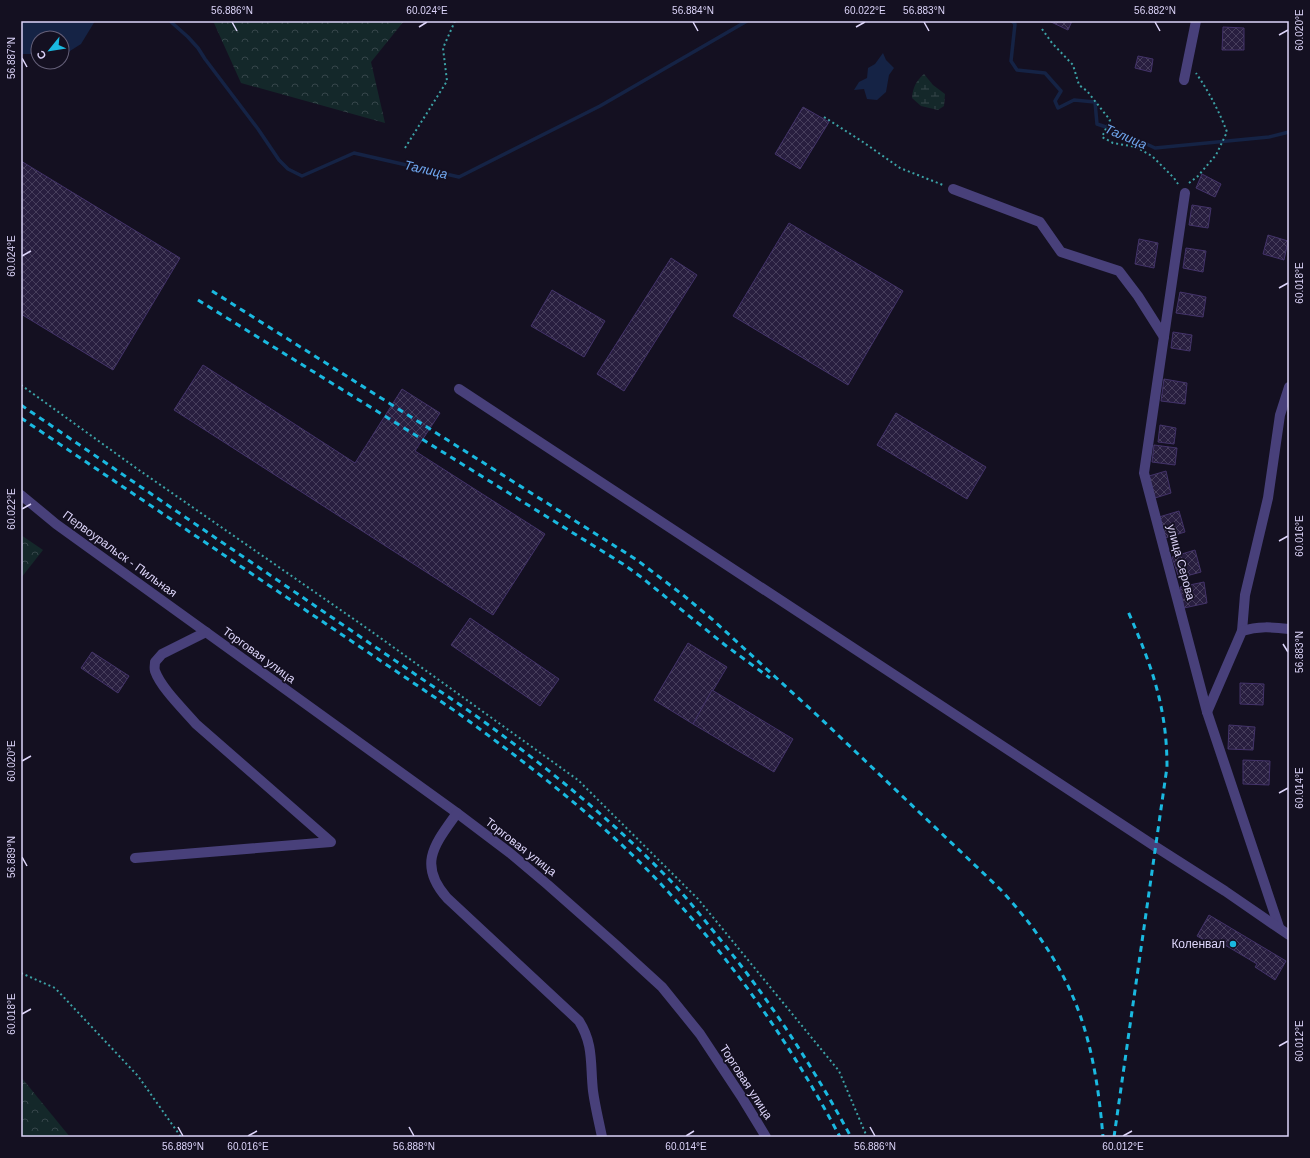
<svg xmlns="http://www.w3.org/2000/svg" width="1310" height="1158" viewBox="0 0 1310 1158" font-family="Helvetica,sans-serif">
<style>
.forest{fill:url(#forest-crowns)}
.wetland{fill:url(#wetland-marsh)}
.water{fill:#152345}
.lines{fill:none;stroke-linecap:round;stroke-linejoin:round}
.stream{stroke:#152345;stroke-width:3.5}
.building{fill:url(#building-cross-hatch);stroke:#433369}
.path{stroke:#3ca2a6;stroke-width:2;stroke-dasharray:2 3;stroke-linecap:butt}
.minor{stroke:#48407a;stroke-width:10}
.rail{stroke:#1ab9e0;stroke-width:3;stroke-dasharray:6 5;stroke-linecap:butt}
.ticks{fill:none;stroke:#ddd5fa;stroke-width:1.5}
.poi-dot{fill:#1ab9e0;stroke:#141021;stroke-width:1.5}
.labels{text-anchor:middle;stroke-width:3.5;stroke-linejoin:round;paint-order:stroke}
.street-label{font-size:12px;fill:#ddd5fa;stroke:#141021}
.poi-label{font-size:12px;fill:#ddd5fa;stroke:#141021;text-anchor:end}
.water-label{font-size:13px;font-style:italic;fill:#6fa6ee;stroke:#141021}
.neatline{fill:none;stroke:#ddd5fa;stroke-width:1.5}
.ticks-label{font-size:10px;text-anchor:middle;fill:#ddd5fa}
</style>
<defs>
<pattern id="forest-crowns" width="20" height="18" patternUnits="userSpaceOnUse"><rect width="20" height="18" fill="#14282a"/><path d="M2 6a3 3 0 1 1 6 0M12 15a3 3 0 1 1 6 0" fill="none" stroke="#36464a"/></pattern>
<pattern id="wetland-marsh" width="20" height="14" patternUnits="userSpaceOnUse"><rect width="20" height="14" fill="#14282a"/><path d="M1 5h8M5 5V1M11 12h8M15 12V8" fill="none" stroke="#36464a"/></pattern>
<pattern id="building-cross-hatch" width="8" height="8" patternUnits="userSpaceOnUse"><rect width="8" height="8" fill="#281e3f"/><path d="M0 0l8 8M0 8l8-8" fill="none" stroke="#473e5c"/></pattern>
</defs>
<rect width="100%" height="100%" fill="#141021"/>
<g class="forest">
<path d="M208 21H404L371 62 385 123 241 83 214 23Z"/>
<path d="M21 535 43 550 21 578Z"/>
<path d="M21 1077 70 1137H21Z"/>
</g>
<path class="wetland" d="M924 74 933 85 945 94 944 106 938 110 921 106 912 98C913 87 916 81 924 74Z"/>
<g class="water">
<path d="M21 21H95L81 44 62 56V38H38V56L34 54H21Z"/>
<path d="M883 53 886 60 894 68 889 75 886 92 877 100 867 99 864 89 854 90 859 82 867 78 868 68 875 64Z"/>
</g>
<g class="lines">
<g class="stream">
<path d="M170 21 188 37 198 48 205 59 258 129 279 160 288 169 302 176 354 153 459 177 600 106 747 21"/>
<path d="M1012 21 1015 24 1011 61 1017 70 1045 73 1061 91 1055 101 1058 108 1074 100 1095 102 1097 124 1121 132 1155 148 1269 137 1289 132"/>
</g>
</g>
<g class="building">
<path d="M1049 21H1072L1068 30Z"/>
<path d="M1223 27 1244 28V50H1222Z"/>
<path d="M1138 56 1153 59 1151 72 1135 68Z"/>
<path d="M803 107 829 122 800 169 775 154Z"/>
<path d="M21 161 180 258 113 370 21 314Z"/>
<path d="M1202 174 1221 184 1215 197 1196 188Z"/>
<path d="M1192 205 1211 208 1208 228 1189 225Z"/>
<path d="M789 223 903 291 848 385 733 316Z"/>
<path d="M1268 235 1288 241 1284 260 1263 254Z"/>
<path d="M1139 239 1158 243 1154 268 1135 264Z"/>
<path d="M1186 248 1206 251 1203 272 1183 268Z"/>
<path d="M671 258 697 275 624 391 597 374Z"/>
<path d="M552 290 605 321 584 357 531 326Z"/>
<path d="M1180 292 1206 297 1203 317 1176 313Z"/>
<path d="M1173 332 1192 335 1190 351 1171 348Z"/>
<path d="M203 365 355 463 402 389 440 413 415 451 545 534 493 615 174 410Z"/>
<path d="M1164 379 1187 383 1185 404 1161 401Z"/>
<path d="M896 413 986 467 967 499 877 445Z"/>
<path d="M1160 425 1176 428 1174 444 1158 442Z"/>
<path d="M1154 445 1177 448 1175 465 1152 462Z"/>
<path d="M1166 471 1171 493 1155 498 1149 476Z"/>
<path d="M1179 511 1185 532 1165 538 1159 517Z"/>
<path d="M1195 550 1201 572 1179 578 1172 557Z"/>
<path d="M1204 582 1207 603 1184 608 1180 587Z"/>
<path d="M470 618 559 679 540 706 451 645Z"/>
<path d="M688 643 727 667 693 724 654 700Z"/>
<path d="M92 652 129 676 118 693 81 668Z"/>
<path d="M1240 683 1264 684 1263 705 1240 704Z"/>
<path d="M712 690 793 739 774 772 693 724Z"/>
<path d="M1229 725 1255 727 1253 750 1228 749Z"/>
<path d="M1243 760 1270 761 1269 785 1243 784Z"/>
<path d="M1209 915 1286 961 1275 980 1255 967 1257 964 1220 942 1216 947 1197 936Z"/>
</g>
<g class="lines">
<g class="path">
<path d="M1042 29 1052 43 1073 65 1079 85 1087 91 1110 120 1102 137 1113 143 1136 147 1152 156 1174 178 1178 184"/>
<path d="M824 117 863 142 900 168 943 185"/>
<path d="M405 148 447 81 443 48 455 21"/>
<path d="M1189 183 1198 176 1216 155 1227 132C1219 111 1209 92 1196 73"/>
<path d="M21 385 136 468 368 629 578 780 698 899 839 1071 867 1137"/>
<path d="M21 973 55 988 138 1076 181 1137"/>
</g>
<g class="minor">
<path d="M1184 80 1196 21"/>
<path d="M953 189 1040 222 1061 252 1119 271 1138 296 1164 337"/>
<path d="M1185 193 1144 473 1207 712 1279 927"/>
<path d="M459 389 1156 847 1225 891 1289 935"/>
<path d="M21 495 56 524 457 813 510 853 548 885 616 945 662 987 700 1034 741 1096 766 1137"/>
<path d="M1242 631 1245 595 1268 498 1280 415 1289 387"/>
<path d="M1207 712 1242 631C1258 626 1272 627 1289 629"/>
<path d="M457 813C435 844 417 864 447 898L579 1021C594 1045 590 1064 593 1091 595 1106 599 1122 602 1137"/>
<path d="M135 858 331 842 196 724C184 710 161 688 155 671 154 668 155 665 155 662L162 654 206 632"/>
</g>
<g class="rail">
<path d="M212 291 637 560 683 595 713 620 818 716 1000 889C1030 921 1056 957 1073 997 1092 1041 1099 1090 1103 1137"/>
<path d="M198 300 623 564 641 577 725 645 770 678"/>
<path d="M21 405 469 711C538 760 604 813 664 874 684 894 701 916 719 938 770 1000 813 1067 851 1137"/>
<path d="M21 418 458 713C533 768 609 826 671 895 738 968 794 1050 840 1137"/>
<path d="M1114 1137 1167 767C1167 706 1151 664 1127 609"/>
</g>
</g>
<path class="ticks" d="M232 22 237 31M693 22 698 31M924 22 929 31M1155 22 1160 31M419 27 427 22M856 27 865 22M1279 35 1288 30M22 58 27 67M22 256 31 251M1279 288 1288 283M22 509 31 504M1279 541 1288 536M1283 644 1288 652M22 761 31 756M1279 793 1288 788M22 857 27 866M22 1014 31 1009M1279 1046 1288 1041M178 1127 183 1136M409 1127 414 1136M870 1127 875 1136M248 1136 257 1131M686 1136 694 1131M1123 1136 1132 1131"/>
<circle class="poi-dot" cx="1233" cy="944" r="4"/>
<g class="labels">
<g class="street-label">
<text transform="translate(120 554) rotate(36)" y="4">Первоуральск - Пильная</text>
<text transform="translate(1181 562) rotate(75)" y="4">улица Серова</text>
<text transform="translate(259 655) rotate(36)" y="4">Торговая улица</text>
<text transform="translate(521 847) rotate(38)" y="4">Торговая улица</text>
<text transform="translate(746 1082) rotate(57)" y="4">Торговая улица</text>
</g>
<g class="poi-label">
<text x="1225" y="948">Коленвал</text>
</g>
<g class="water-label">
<text transform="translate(1126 136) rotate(23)" y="5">Талица</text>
<text transform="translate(426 169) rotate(13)" y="5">Талица</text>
</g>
</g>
<rect width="1310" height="1158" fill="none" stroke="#141021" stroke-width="44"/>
<g transform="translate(50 50) rotate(240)"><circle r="19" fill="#141021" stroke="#645f78"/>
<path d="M0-3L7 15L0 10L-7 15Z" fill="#1ab9e0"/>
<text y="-6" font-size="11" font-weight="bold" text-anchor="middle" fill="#ddd5fa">С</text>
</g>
<rect x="22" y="22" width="1266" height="1114" class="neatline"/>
<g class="ticks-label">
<text x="232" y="14">56.886°N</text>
<text x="427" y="14">60.024°E</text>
<text x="693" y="14">56.884°N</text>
<text x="865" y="14">60.022°E</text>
<text x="924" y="14">56.883°N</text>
<text x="1155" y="14">56.882°N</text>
<text transform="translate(1299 30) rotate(-90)" y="4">60.020°E</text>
<text transform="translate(11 58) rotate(-90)" y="4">56.887°N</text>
<text transform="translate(11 256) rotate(-90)" y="4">60.024°E</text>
<text transform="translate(1299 283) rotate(-90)" y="4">60.018°E</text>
<text transform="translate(11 509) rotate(-90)" y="4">60.022°E</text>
<text transform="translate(1299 536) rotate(-90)" y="4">60.016°E</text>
<text transform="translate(1299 652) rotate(-90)" y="4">56.883°N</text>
<text transform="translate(11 761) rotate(-90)" y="4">60.020°E</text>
<text transform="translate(1299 788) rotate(-90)" y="4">60.014°E</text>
<text transform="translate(11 857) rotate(-90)" y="4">56.889°N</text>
<text transform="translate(11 1014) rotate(-90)" y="4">60.018°E</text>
<text transform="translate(1299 1041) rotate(-90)" y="4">60.012°E</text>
<text x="183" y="1150">56.889°N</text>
<text x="248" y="1150">60.016°E</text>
<text x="414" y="1150">56.888°N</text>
<text x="686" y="1150">60.014°E</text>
<text x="875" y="1150">56.886°N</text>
<text x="1123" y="1150">60.012°E</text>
</g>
</svg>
